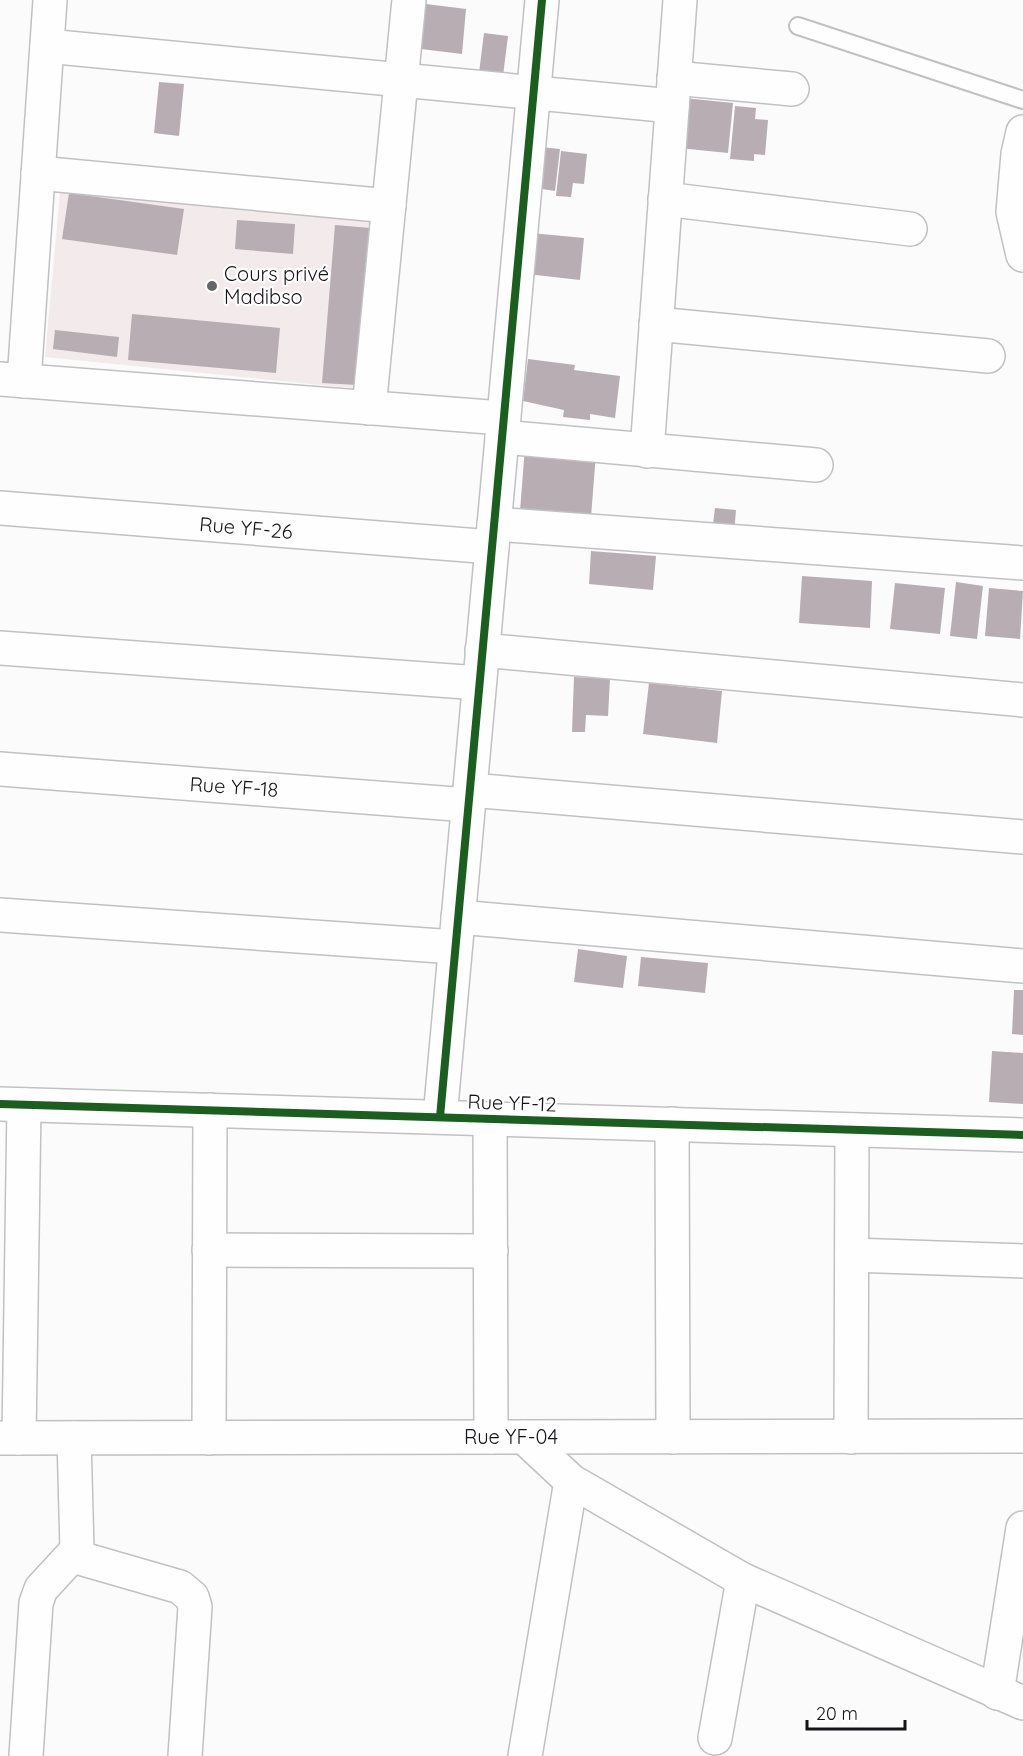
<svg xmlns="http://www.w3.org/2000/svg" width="1023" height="1756" viewBox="0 0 1023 1756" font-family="Quicksand,sans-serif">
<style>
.education{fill:#f3eaeb}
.building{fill:#b8adb2}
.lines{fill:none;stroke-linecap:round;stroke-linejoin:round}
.lane-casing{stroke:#c1c0c3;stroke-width:20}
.street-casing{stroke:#c1c0c3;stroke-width:36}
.lane{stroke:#fefeff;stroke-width:16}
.street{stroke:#fefeff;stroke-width:33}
.cycleway-casing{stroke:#fff;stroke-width:11}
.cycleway{stroke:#1b5e20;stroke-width:8}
.poi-dot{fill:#666568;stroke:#fff;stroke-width:2}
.labels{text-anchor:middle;stroke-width:4.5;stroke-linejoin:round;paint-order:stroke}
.poi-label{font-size:20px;fill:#151419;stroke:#fff;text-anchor:start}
.street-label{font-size:20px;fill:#151419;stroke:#fff}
</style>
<rect width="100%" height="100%" fill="#fbfbfc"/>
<path class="education" d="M61 181 380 215 360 389 45 357Z"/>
<g class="building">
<path d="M418 3 466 9 462 54 413 48Z"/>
<path d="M484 33 508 36 503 76 479 73Z"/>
<path d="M159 82 184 84 179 136 154 133Z"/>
<path d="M684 98 733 103 728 153 679 148Z"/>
<path d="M735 106 756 108 755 119 768 120 765 155 754 154V161L730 159Z"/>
<path d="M540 147 560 149 555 191 536 188Z"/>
<path d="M561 151 587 154 584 184 573 183 571 197 556 196Z"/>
<path d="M69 193 184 209 177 255 62 239Z"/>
<path d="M237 220 295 224 293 254 235 249Z"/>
<path d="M335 225 370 228 357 385 322 383Z"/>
<path d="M531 233 584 238 580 280 527 274Z"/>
<path d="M132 314 280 328 276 373 128 360Z"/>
<path d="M55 330 119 337 117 357 53 349Z"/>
<path d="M528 359 575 365 574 370 620 376 615 418 590 414V420L563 417 564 410 523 401Z"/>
<path d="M525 447 596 453 591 517 520 511Z"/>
<path d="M715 508 736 510 734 534 712 532Z"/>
<path d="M591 551 656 556 653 590 589 584Z"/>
<path d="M802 576 872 581 870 628 799 623Z"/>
<path d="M956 582 983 586 977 639 950 636Z"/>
<path d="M895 583 945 588 940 634 890 629Z"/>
<path d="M989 588 1023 591 1020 639 985 636Z"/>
<path d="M574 677 610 679 608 716 586 715 585 732H572Z"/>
<path d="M649 683 722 691 717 743 643 734Z"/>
<path d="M578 949 627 956 623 988 574 982Z"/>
<path d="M641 957 708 963 705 993 638 986Z"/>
<path d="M1014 990H1023V1035L1012 1034Z"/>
<path d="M992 1051 1023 1053V1104L989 1102Z"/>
</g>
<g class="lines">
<g class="lane-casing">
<path id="lane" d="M798 26 1023 100"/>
</g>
<g class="street-casing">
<g id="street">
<path d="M47 46 672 106"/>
<path d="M674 78 792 89"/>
<path d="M1023 132 1018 154 1013 212 1023 255"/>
<path d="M38 173 389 206"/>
<path d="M665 199 910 229"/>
<path d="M656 324 988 356"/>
<path d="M0 379 502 418"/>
<path d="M24 381 50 0"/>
<path d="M369 408 409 0"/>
<path d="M502 437 816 465"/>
<path d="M647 451 680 0"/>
<path d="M0 508 492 547"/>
<path d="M494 524 1023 563"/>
<path d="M0 648 479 683"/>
<path d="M482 650 1023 700"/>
<path d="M0 769 468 805"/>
<path d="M470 790 1023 837"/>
<path d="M0 915 455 947"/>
<path d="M458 917 1023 966"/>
<path d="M0 1104 1023 1135"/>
<path d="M440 1117 542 0"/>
<path d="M490 1119 491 1437"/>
<path d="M672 1124 673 1437"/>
<path d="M209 1250 491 1251"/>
<path d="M852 1255 1023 1261"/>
<path d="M524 1437 571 1481 743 1580 1023 1703"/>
<path d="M851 1437 852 1130"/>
<path d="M0 1438 1023 1436"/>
<path d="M19 1438 24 1105"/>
<path d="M74 1438 77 1550 83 1559 180 1587 192 1597 195 1607 185 1756"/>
<path d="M209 1438 210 1110"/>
<path d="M997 1693 1023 1528"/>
<path d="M715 1738 743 1580"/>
<path d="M26 1756 36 1603 41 1589 77 1550"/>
<path d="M525 1756 571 1481"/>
</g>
</g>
<use href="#lane" class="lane"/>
<use href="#street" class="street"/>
<g class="cycleway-casing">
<g id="cycleway">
<path d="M0 1104 1023 1135"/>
<path d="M440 1117 542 0"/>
</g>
</g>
<use href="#cycleway" class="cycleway"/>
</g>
<circle class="poi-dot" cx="212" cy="286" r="6"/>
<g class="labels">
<g class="poi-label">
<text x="224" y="281">Cours privé<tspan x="224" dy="23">Madibso</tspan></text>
</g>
<g class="street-label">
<text transform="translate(246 528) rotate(5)" y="7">Rue YF-26</text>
<text transform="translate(234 787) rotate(4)" y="7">Rue YF-18</text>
<text transform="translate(512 1103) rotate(2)" y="7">Rue YF-12</text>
<text x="511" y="1444">Rue YF-04</text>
</g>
</g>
<path d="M807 1720v9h98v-9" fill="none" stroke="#151419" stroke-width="3"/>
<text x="816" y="1720" font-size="18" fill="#151419" stroke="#ffffff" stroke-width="4.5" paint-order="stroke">20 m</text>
</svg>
